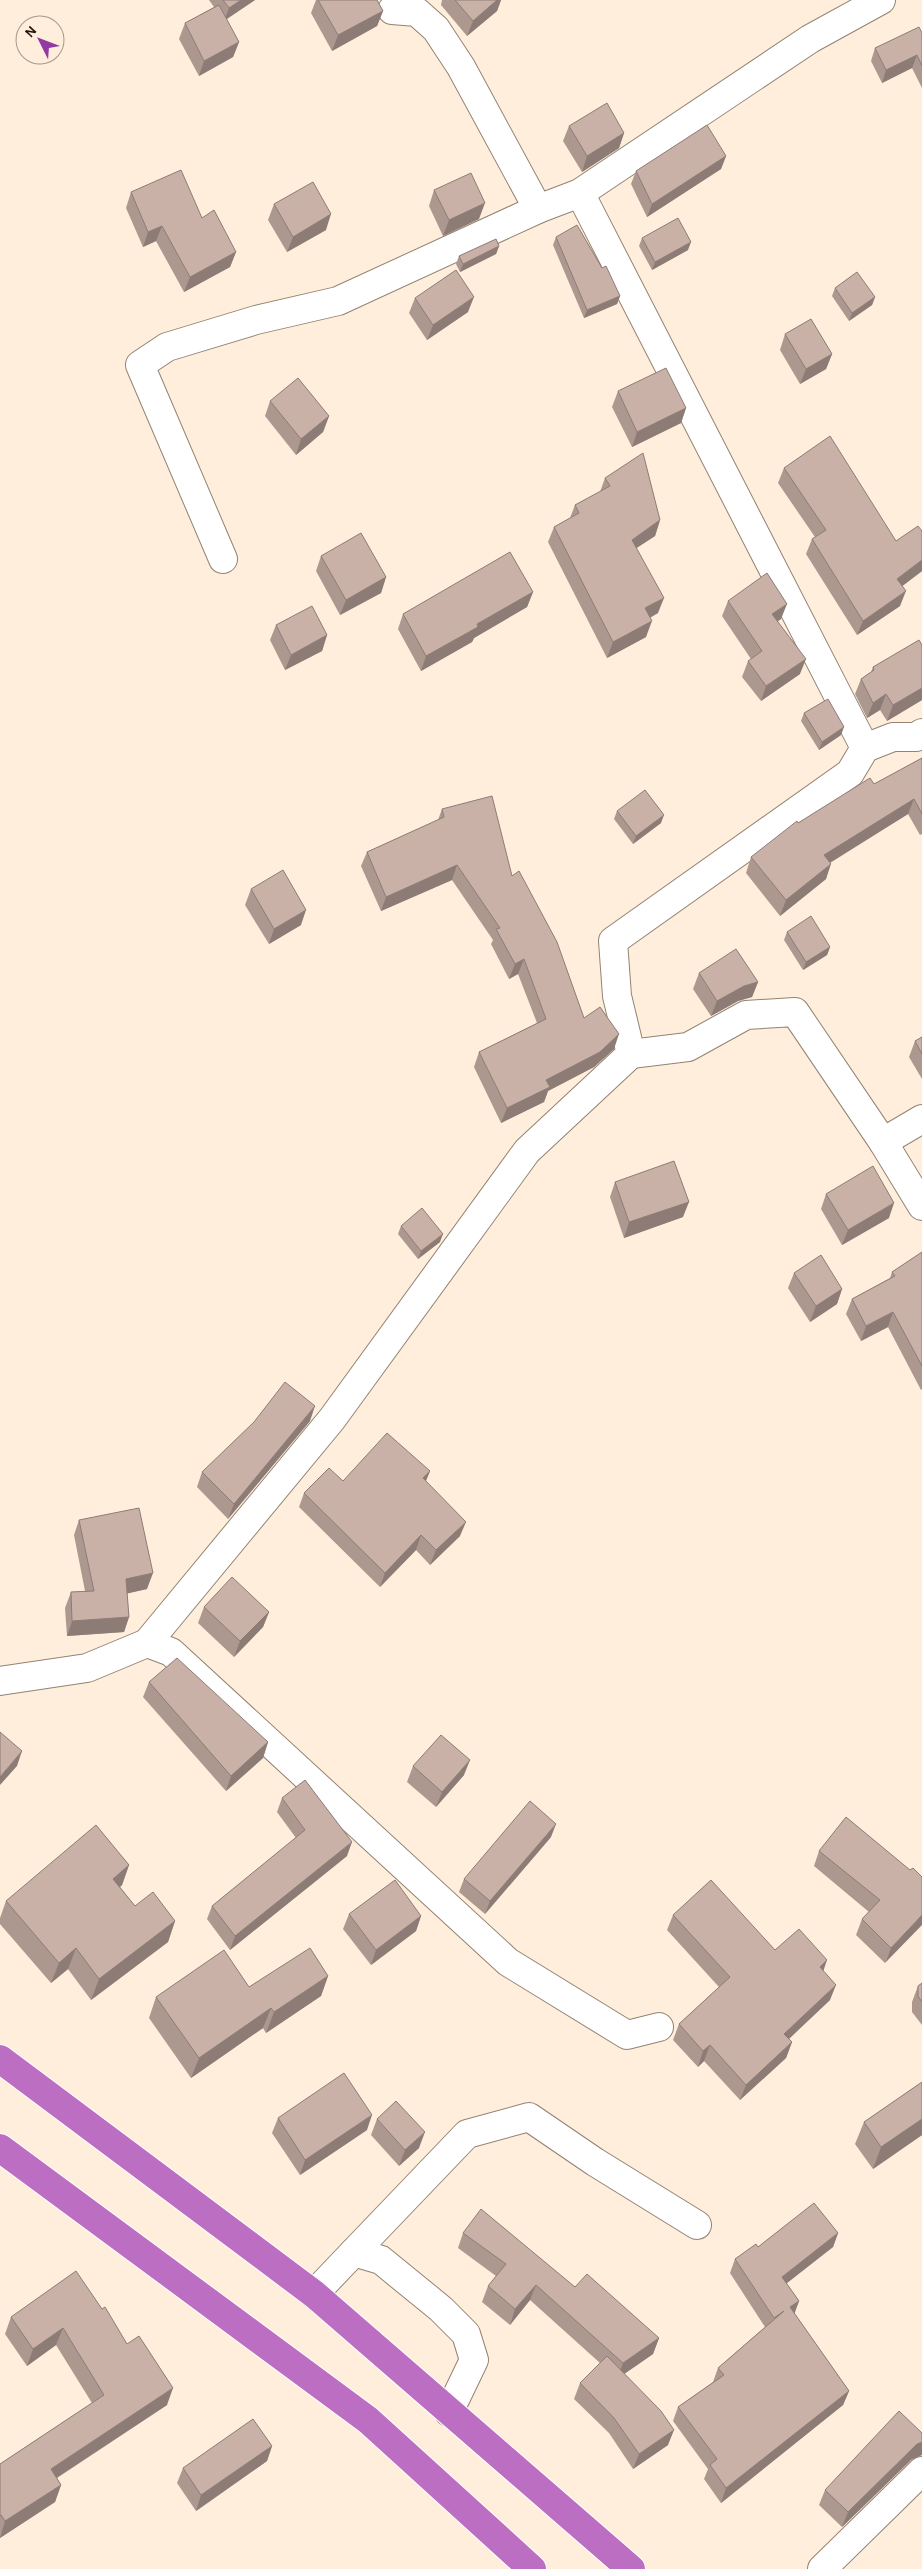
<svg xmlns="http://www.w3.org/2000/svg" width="922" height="2569" viewBox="0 0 922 2569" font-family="'Alegreya Sans',sans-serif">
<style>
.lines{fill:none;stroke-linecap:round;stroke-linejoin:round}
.minor-casing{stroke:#928372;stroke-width:30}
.highway-casing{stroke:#fff;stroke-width:30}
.minor{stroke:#fff;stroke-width:28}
.highway{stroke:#bc6ec2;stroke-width:28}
.wall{fill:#ad9890}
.shaded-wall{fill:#8d7c76}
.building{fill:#c9b1a8;stroke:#8d7c76}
</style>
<rect width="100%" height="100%" fill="#ffeedc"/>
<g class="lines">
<g class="minor-casing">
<g id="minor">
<path d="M392 10 417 12 436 29 461 67 538 209"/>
<path d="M580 193 865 748"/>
<path d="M223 559 140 365 167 347 256 320 338 301 538 209 580 193 810 39 881 0"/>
<path d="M631 1054 688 1047 746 1015 795 1012 883 1142 922 1119"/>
<path d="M883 1142 922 1206"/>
<path d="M147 1643 171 1652 508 1962 627 2035 659 2027"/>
<path d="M0 1681 87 1668 147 1643 332 1419 527 1151 631 1054 617 996 613 941 850 773 865 748 893 737H916L922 733"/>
<path d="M354 2252 467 2134 529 2117 595 2162 697 2225"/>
<path d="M314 2294 354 2252 381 2260 441 2309 466 2334 474 2360 449 2412"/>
<path d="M822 2569 922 2471"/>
</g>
</g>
<g class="highway-casing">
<g id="highway">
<path d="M0 2059 314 2294 631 2569"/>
<path d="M0 2148 368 2420 532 2569"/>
</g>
</g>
<use href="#minor" class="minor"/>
<use href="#highway" class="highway"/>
</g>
<g class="wall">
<path d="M209 0H255L226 19 239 42 233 57 199 76 179 39 185 23 214 7Z"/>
<path d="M316 0H377L383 11 377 26 332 51 311 13Z"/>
<path d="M442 0H501L497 11 467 36 441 5Z"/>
<path d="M922 33V88L912 68 882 83 871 61 875 48Z"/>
<path d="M569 126 624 133 619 148 582 172 563 141Z"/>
<path d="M726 156 721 169 647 217 631 184 636 171Z"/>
<path d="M434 190 479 219 443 236 429 206Z"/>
<path d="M131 192 202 218 236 252 230 267 184 292 156 241 143 247 126 208Z"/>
<path d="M274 204 326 230 287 252 268 220Z"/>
<path d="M556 237 602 268 620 296 617 304 584 318 553 245Z"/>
<path d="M642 238 688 250 652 270 639 246Z"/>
<path d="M499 246 496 254 460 272 456 264 459 256Z"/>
<path d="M835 288 875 297 872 305 849 321 832 296Z"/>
<path d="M415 298 468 312 427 340 409 313Z"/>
<path d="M785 334 832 354 826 369 800 384 780 350Z"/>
<path d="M618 391 686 408 681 423 632 447 612 407Z"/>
<path d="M270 401 329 416 323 432 296 455 265 416Z"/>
<path d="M784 468 896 541 922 531V571L902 586 900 606 857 635 806 554 812 539 815 537 778 483Z"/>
<path d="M605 478 660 520 655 536 636 548 658 613 650 618 646 637 607 658 548 542 554 527 570 518 575 505 600 492Z"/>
<path d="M321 556 386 577 381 593 340 615 316 571Z"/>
<path d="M533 592 527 607 474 638 472 642 421 671 398 629 403 614Z"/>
<path d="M728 601 781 619 778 621 800 674 761 701 742 677 748 661 751 659 722 616Z"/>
<path d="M276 625 327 635 322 651 285 670 270 640Z"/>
<path d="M922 645V700L887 721 880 710 867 718 855 694 861 679 871 672 873 667Z"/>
<path d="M804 713 841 735 819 750 801 721Z"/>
<path d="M922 758V834L920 835 908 814 830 863 826 879 780 916 746 873 751 857 798 823 874 784Z"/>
<path d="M442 809 512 876 584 1018 614 1049 594 1067 548 1091 544 1102 501 1123 474 1067 479 1052 537 1023 518 974 509 979 491 944 493 940 452 880 381 911 361 866 367 852 438 820Z"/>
<path d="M617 811 661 823 633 844 614 819Z"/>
<path d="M251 889 301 925 269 944 245 905Z"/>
<path d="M787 932 830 947 827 955 803 970 784 940Z"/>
<path d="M699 973 758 982 752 997 738 1001 711 1016 693 989Z"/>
<path d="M922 1037V1079L909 1057 915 1041Z"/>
<path d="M615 1182 683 1217 624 1238 610 1197Z"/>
<path d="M826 1194 889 1218 842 1245 821 1209Z"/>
<path d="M401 1226 440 1242 418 1259 398 1234Z"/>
<path d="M922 1252V1389L921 1390 888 1327 861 1341 846 1314 852 1299 890 1278 892 1272Z"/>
<path d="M794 1273 842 1289 837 1304 810 1322 788 1288Z"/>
<path d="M310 1421 228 1519 197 1487 202 1472Z"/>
<path d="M430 1471 426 1481 460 1536 430 1565 416 1550 380 1587 299 1507 304 1493 343 1481Z"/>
<path d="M79 1520 147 1589 127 1593 129 1617 124 1632 67 1636 65 1608 71 1592 85 1591 74 1535Z"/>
<path d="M204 1607 269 1612 263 1627 234 1657 198 1623Z"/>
<path d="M149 1682 268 1742 263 1758 226 1791 143 1697Z"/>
<path d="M413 1766 464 1775 436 1807 407 1782Z"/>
<path d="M282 1798 347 1856 230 1950 207 1919 212 1906 296 1838 277 1812Z"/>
<path d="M551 1837 485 1914 459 1892 464 1879Z"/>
<path d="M819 1851 910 1870 922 1877 885 1963 856 1935 862 1919 869 1912 814 1866Z"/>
<path d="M129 1865 122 1885 120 1887 135 1906 175 1921 168 1942 91 2000 68 1969 51 1983 0 1924V1918L6 1901Z"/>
<path d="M349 1914 421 1916 416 1931 371 1965 343 1929Z"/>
<path d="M673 1915 775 1950 823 1971 830 2000 789 2039 792 2042 786 2058 740 2100 704 2061 698 2067 673 2040 679 2024 719 1987 667 1930Z"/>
<path d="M328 1976 321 1996 266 2033 263 2028 191 2078 149 2018 156 1997 249 1987Z"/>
<path d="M922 1983V2025L912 2012V2002L918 1986Z"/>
<path d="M922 2082V2135L873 2169 855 2144 864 2122Z"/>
<path d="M278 2118 367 2130 300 2175 272 2133Z"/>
<path d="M377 2119 419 2148 399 2166 371 2135Z"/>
<path d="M463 2233 575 2287 659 2338 653 2354 624 2374 668 2445 633 2469 609 2433 574 2399 580 2383 600 2363 530 2300 510 2325 482 2302 488 2286 496 2276 458 2248Z"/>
<path d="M838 2233 833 2247 786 2283 799 2301 794 2313 849 2391 843 2405 721 2503 704 2479 708 2469 673 2421 678 2407 713 2382 718 2368 765 2327 730 2273 735 2259 758 2247Z"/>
<path d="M102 2309 127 2344 167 2405 57 2478 61 2485 55 2502 0 2538V2464L92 2403 56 2345 27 2366 5 2334 11 2317Z"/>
<path d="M272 2446 267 2461 196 2511 177 2483 183 2468Z"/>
<path d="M911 2460 842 2527 819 2505 825 2490Z"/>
</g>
<g class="shaded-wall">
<path d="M241 0H255L224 21 229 8Z"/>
<path d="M497 0H501L497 11 467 36 473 21Z"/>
<path d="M383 11 377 26 332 51 338 35Z"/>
<path d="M239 42 233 57 199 76 204 61Z"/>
<path d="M917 55 912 68 882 83 886 70Z"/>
<path d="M624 133 619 148 582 172 587 156Z"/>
<path d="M726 156 721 169 647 217 652 204Z"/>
<path d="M485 203 479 219 443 236 449 220Z"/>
<path d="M331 214 326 230 287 252 293 237Z"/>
<path d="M162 226 156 241 143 247 148 232Z"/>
<path d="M691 242 688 250 652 270 655 262Z"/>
<path d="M499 246 496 254 460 272 463 264Z"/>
<path d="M236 252 230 267 184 292 190 277Z"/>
<path d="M620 296 617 304 584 318 587 310Z"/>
<path d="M474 297 468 312 427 340 433 325Z"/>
<path d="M875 297 872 305 849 321 852 313Z"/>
<path d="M832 354 826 369 800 384 806 369Z"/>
<path d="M686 408 681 423 632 447 637 432Z"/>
<path d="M329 416 323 432 296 455 301 439Z"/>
<path d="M660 520 655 536 626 555 632 540Z"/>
<path d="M922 560V571L892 594 897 579Z"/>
<path d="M386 577 381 593 340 615 346 600Z"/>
<path d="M906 591 900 606 857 635 863 621Z"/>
<path d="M533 592 527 607 474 638 472 642 421 671 426 656 477 624Z"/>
<path d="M664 598 658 613 639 623 645 608Z"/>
<path d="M787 604 781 619 766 629 772 614Z"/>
<path d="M652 621 646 637 607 658 613 642Z"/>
<path d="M327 635 322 651 285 670 291 655Z"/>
<path d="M806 659 800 674 761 701 766 686Z"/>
<path d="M922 688V700L887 721 893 705Z"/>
<path d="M886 694 880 710 867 718 873 703Z"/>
<path d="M844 727 841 735 819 750 822 742Z"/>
<path d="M914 799 908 814 818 870 824 855Z"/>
<path d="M664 815 661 823 633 844 636 836Z"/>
<path d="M831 864 826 879 780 916 786 900Z"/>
<path d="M457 865 452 880 381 911 386 897Z"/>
<path d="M306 910 301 925 269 944 274 929Z"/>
<path d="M830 947 827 955 803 970 806 962Z"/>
<path d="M524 959 518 974 509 979 515 964Z"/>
<path d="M758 982 752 997 738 1001 711 1016 717 1001 744 986Z"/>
<path d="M619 1034 614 1049 594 1067 548 1091 544 1102 501 1123 507 1108 546 1080Z"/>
<path d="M689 1202 683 1217 624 1238 629 1222Z"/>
<path d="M894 1203 889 1218 842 1245 848 1230Z"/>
<path d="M443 1234 440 1242 418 1259 421 1251Z"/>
<path d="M842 1289 837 1304 810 1322 816 1306Z"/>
<path d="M893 1312 888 1327 861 1341 866 1326Z"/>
<path d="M315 1406 310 1421 228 1519 234 1504Z"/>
<path d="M430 1471 424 1485 423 1478Z"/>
<path d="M466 1522 460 1536 430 1565 436 1550Z"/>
<path d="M421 1535 416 1550 380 1587 385 1573Z"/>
<path d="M153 1573 147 1589 121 1595 126 1579Z"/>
<path d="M269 1612 263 1627 234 1657 240 1641Z"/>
<path d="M129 1617 124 1632 67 1636 72 1621Z"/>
<path d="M268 1742 263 1758 226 1791 231 1776Z"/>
<path d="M22 1751 17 1766 0 1785V1777Z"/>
<path d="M470 1760 464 1775 436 1807 442 1792Z"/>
<path d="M556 1824 551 1837 485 1914 490 1901Z"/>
<path d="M352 1842 347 1856 230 1950 235 1936Z"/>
<path d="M129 1865 122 1885 106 1900 113 1879Z"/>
<path d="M922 1915V1925L885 1963 891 1948Z"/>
<path d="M421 1916 416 1931 371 1965 376 1950Z"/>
<path d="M175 1921 168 1942 91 2000 99 1979Z"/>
<path d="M76 1948 68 1969 51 1983 59 1963Z"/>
<path d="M827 1960 822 1975 820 1967Z"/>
<path d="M328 1976 321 1996 266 2033 274 2012Z"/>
<path d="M836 1985 830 2000 778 2049 784 2034Z"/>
<path d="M271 2008 263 2028 191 2078 199 2058Z"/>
<path d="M792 2042 786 2058 740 2100 746 2085Z"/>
<path d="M710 2045 704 2061 698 2067 703 2051Z"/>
<path d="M372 2115 367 2130 300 2175 305 2160Z"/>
<path d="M922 2119V2135L873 2169 881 2147Z"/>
<path d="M425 2132 419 2148 399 2166 405 2150Z"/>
<path d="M838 2233 833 2247 777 2291 782 2277Z"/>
<path d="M536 2285 530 2300 510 2325 515 2309Z"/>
<path d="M799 2301 794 2315 790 2307Z"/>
<path d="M63 2328 56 2345 27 2366 33 2349Z"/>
<path d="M659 2338 653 2354 617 2379 623 2363Z"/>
<path d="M173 2388 167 2405 44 2486 51 2469Z"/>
<path d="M849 2391 843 2405 721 2503 726 2488Z"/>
<path d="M674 2430 668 2445 633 2469 639 2454Z"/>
<path d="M922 2442V2455L911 2460 842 2527 848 2512 917 2444Z"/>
<path d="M272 2446 267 2461 196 2511 201 2495Z"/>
<path d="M61 2485 55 2502 0 2538 5 2521Z"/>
</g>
<g class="building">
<path d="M223 0H241L229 8Z"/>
<path d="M318 0H377L383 11 338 35Z"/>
<path d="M455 0H497L473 21Z"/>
<path d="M219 5 239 42 204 61 185 23Z"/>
<path d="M919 27 922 33V66L917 55 886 70 875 48Z"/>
<path d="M607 103 624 133 587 156 569 126Z"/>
<path d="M707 125 726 156 652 204 636 171Z"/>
<path d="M181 170 202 218 214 210 236 252 190 277 162 226 148 232 131 192Z"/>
<path d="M471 173 485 203 449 220 434 190Z"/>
<path d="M313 182 331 214 293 237 274 204Z"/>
<path d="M678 218 691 242 655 262 642 238Z"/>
<path d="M577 225 602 268 606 266 620 296 587 310 556 237Z"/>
<path d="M496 239 499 246 463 264 459 256Z"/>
<path d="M456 270 474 297 433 325 415 298Z"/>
<path d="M857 272 875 297 852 313 835 288Z"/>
<path d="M811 319 832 354 806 369 785 334Z"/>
<path d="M666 368 686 408 637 432 618 391Z"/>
<path d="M298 378 329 416 301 439 270 401Z"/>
<path d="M830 436 896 541 918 526 922 531V560L897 579 906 591 863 621 812 539 826 530 784 468Z"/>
<path d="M643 453 660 520 632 540 664 598 645 608 652 621 613 642 554 527 579 513 575 505 610 486 605 478Z"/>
<path d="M361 533 386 577 346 600 321 556Z"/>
<path d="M510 552 533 592 477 624 478 627 426 656 403 614Z"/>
<path d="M767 573 787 604 772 614 806 659 766 686 748 661 762 651 728 601Z"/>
<path d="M312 606 327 635 291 655 276 625Z"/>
<path d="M919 640 922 645V688L893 705 886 694 873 703 861 679 874 670 873 667Z"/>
<path d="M828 699 844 727 822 742 804 713Z"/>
<path d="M922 758V814L914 799 824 855 831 864 786 900 751 857 797 821 798 823 870 778 874 784Z"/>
<path d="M645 790 664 815 636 836 617 811Z"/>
<path d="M492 796 512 876 519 871 557 942 584 1018 600 1007 619 1034 600 1052 546 1080 550 1087 507 1108 479 1052 546 1019 524 959 515 964 496 929 500 928 457 865 386 897 367 852 444 817 442 809Z"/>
<path d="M283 870 306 910 274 929 251 889Z"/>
<path d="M811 916 830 947 806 962 787 932Z"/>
<path d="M736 949 758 982 744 986 717 1001 699 973Z"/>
<path d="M922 1037V1054L915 1041Z"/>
<path d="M674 1161 689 1202 629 1222 615 1182Z"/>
<path d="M873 1166 894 1203 848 1230 826 1194Z"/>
<path d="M422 1208 443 1234 421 1251 401 1226Z"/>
<path d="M922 1252V1366L893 1312 866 1326 852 1299 895 1276 892 1272Z"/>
<path d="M821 1255 842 1289 816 1306 794 1273Z"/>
<path d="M285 1382 315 1406 234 1504 202 1472 254 1422Z"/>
<path d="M387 1433 430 1471 423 1478 466 1522 436 1550 421 1535 385 1573 304 1493 329 1468 343 1481Z"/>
<path d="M139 1508 153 1573 126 1579 129 1617 72 1621 71 1592 94 1591 79 1520Z"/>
<path d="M232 1577 269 1612 240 1641 204 1607Z"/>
<path d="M177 1658 268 1742 231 1776 149 1682Z"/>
<path d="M0 1732 22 1751 0 1777Z"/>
<path d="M441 1735 470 1760 442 1792 413 1766Z"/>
<path d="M305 1780 352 1842 235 1936 212 1906 305 1830 282 1798Z"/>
<path d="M530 1801 556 1824 490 1901 464 1879Z"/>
<path d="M846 1817 910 1870 913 1868 922 1877V1915L891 1948 862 1919 880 1900 819 1851Z"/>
<path d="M96 1825 129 1865 113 1879 135 1906 153 1892 175 1921 99 1979 76 1948 59 1963 6 1901Z"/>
<path d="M395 1880 421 1916 376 1950 349 1914Z"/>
<path d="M711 1880 775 1950 799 1929 827 1960 820 1967 836 1985 784 2034 792 2042 746 2085 710 2045 703 2051 679 2024 730 1977 673 1915Z"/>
<path d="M310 1948 328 1976 274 2012 271 2008 199 2058 156 1997 224 1950 249 1987Z"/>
<path d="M922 1983V2002L918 1996V1986Z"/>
<path d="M344 2073 372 2115 305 2160 278 2118Z"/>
<path d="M922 2082V2119L881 2147 864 2122Z"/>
<path d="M396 2101 425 2132 405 2150 377 2119Z"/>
<path d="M814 2203 838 2233 782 2277 799 2301 790 2307 849 2391 726 2488 710 2465 717 2459 678 2407 724 2375 718 2368 784 2311 774 2318 735 2259 756 2244 758 2247Z"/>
<path d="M481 2209 575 2287 587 2274 659 2338 623 2363 536 2285 515 2309 488 2286 506 2264 463 2233Z"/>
<path d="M76 2271 102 2309 105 2307 127 2344 139 2336 173 2388 51 2469 61 2485 5 2521 1 2515 0 2516V2464L104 2395 63 2328 33 2349 11 2317Z"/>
<path d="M607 2356 661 2411 674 2430 639 2454 614 2418 580 2383Z"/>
<path d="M899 2411 922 2433V2442L917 2444 848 2512 825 2490Z"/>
<path d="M253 2419 272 2446 201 2495 183 2468Z"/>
</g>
<g transform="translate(40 40) rotate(312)"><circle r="24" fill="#ffeedc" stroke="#a5988b"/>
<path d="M0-4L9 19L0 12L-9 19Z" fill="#9339a4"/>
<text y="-8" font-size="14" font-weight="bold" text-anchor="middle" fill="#1d1711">N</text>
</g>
</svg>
